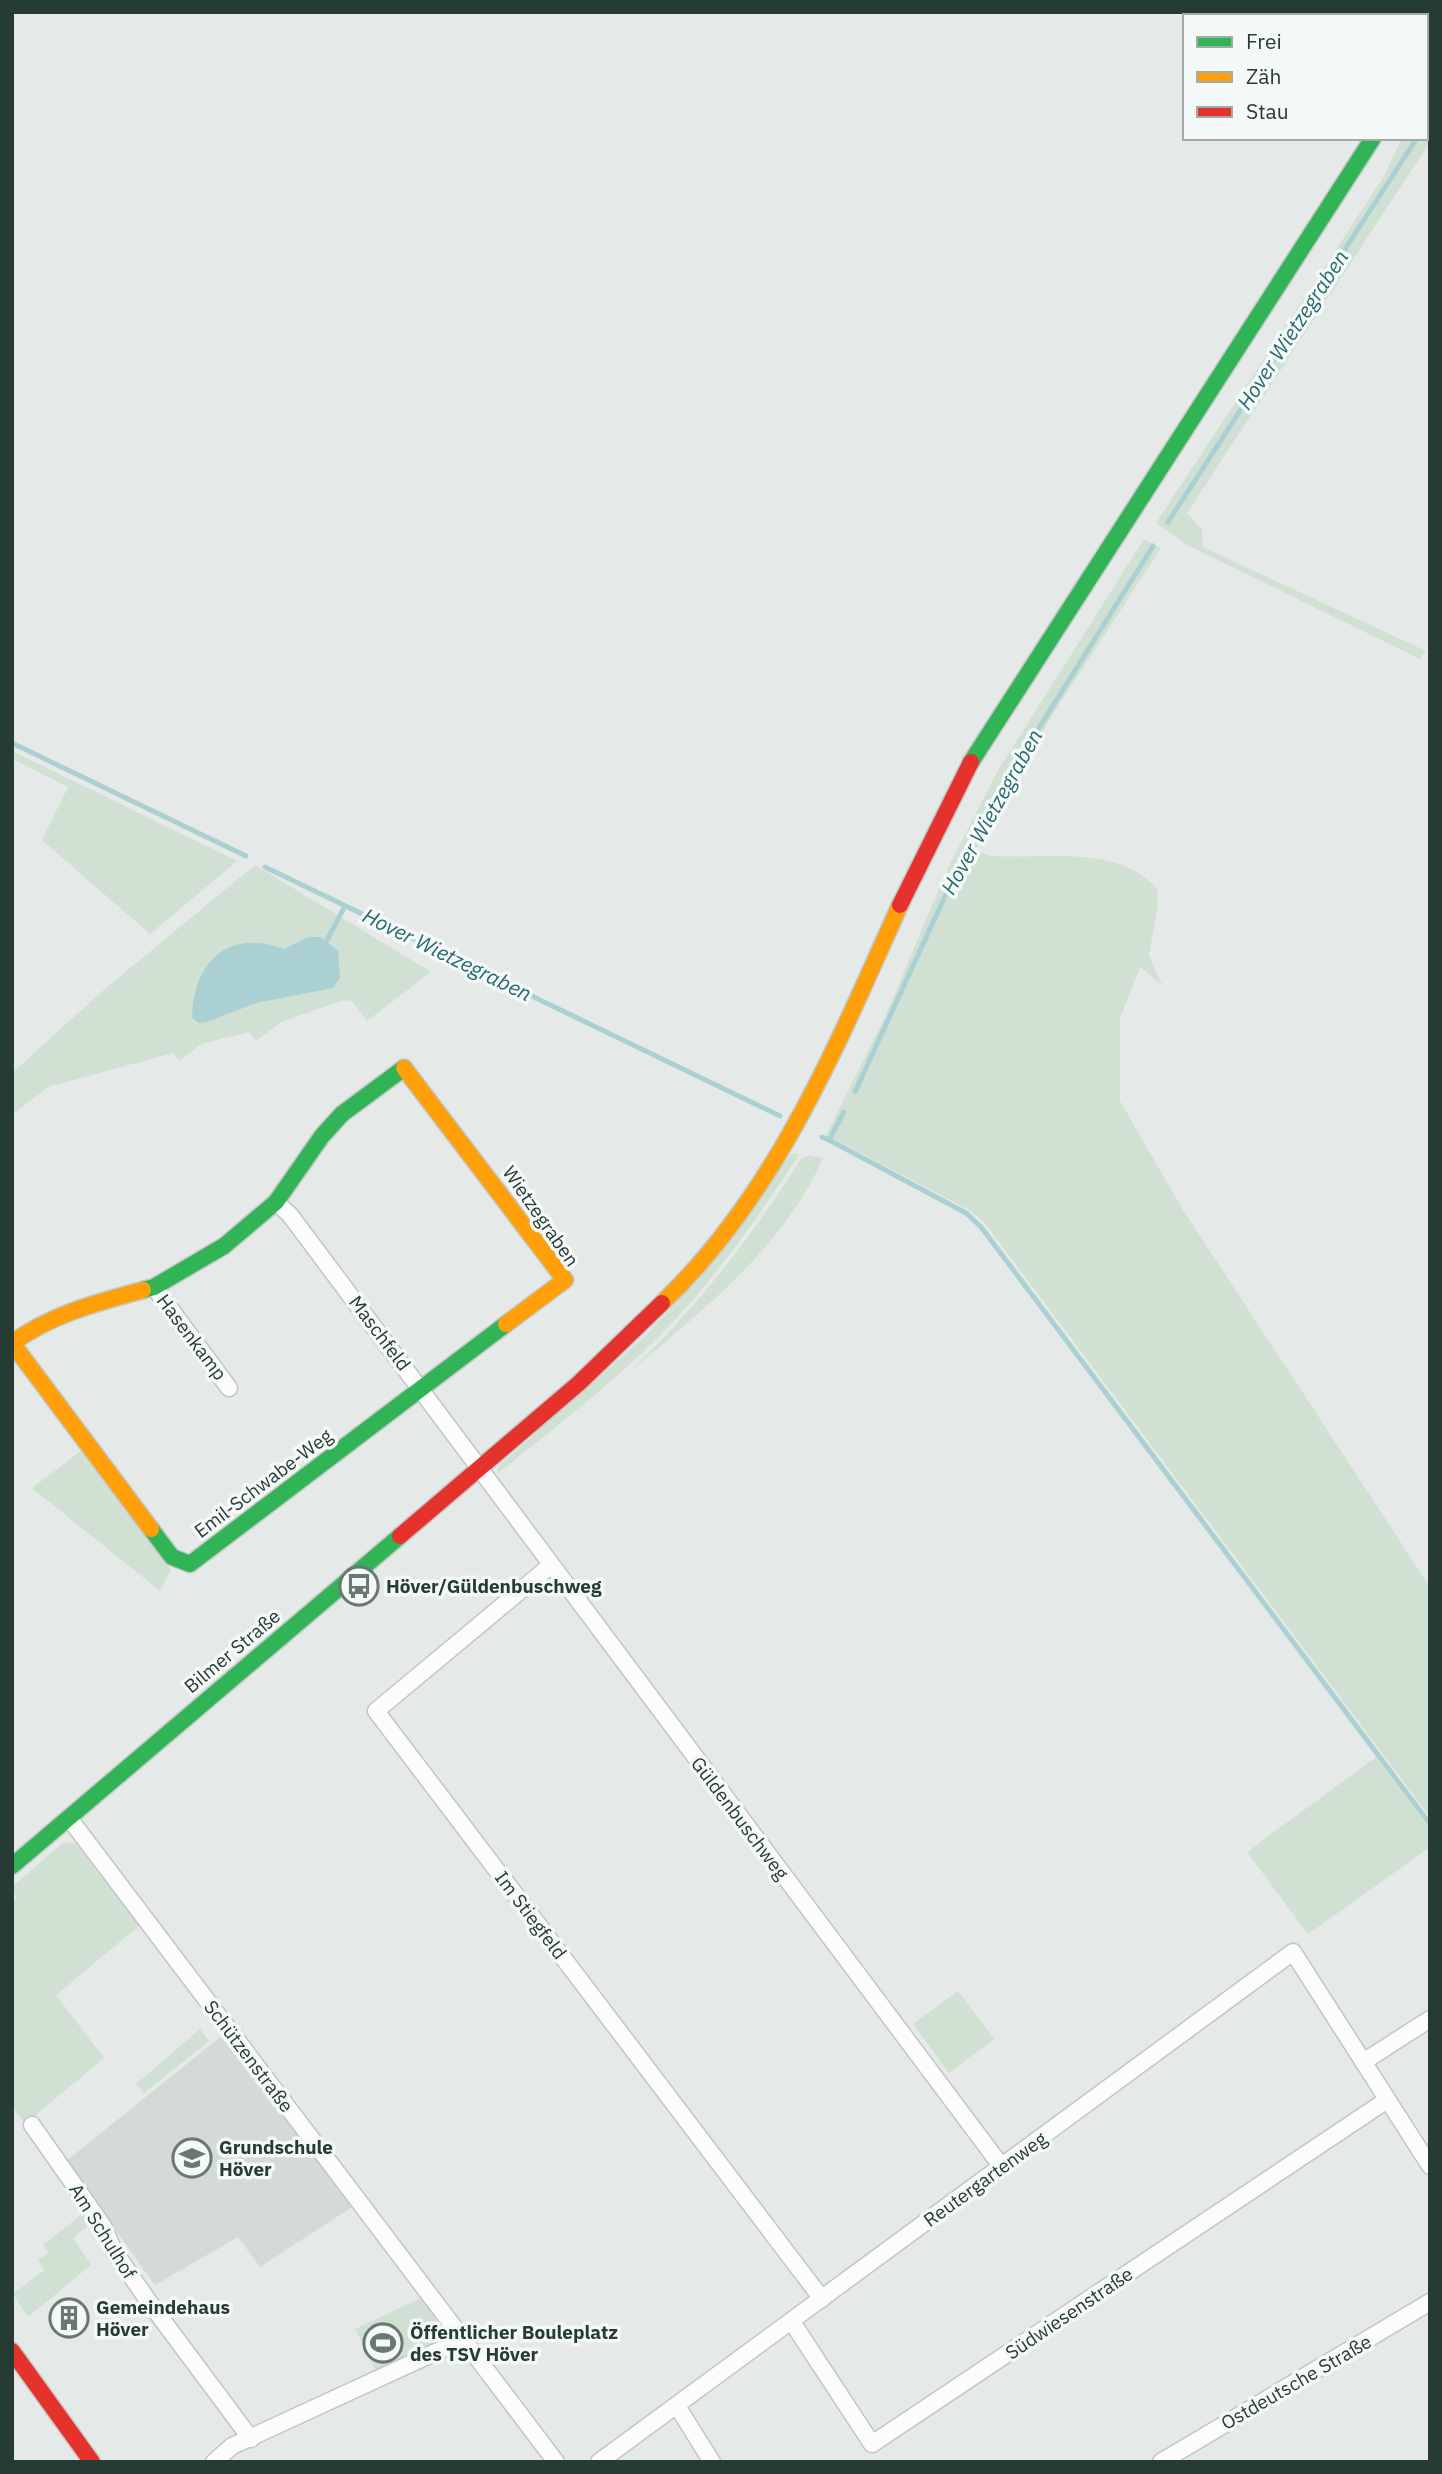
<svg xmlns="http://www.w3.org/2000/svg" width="1442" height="2474" viewBox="0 0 1442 2474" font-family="'IBM Plex Sans',sans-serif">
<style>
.built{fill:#d4dad7}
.green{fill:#d0e1d4}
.water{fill:#abd0d3}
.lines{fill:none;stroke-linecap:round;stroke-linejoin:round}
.stream{stroke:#abd0d3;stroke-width:5}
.street-casing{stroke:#c2c6c4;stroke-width:19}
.fast-casing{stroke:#c1c7c4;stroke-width:19}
.slow-casing{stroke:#c1c7c4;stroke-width:19}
.jam-casing{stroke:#c1c7c4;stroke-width:19}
.street{stroke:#fbfcfb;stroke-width:16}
.fast{stroke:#30b455;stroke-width:16}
.slow{stroke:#ff9f0a;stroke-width:16}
.jam{stroke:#e5322d;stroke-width:16}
.labels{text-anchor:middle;stroke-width:7;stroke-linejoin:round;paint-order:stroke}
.street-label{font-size:19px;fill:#253b33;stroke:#f4f8f6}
.poi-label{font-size:19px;font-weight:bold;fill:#253b33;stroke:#f4f8f6;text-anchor:start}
.water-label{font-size:21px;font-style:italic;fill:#266a70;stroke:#f4f8f6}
</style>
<rect width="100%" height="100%" fill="#e5e9e7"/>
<path class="built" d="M223 2035 352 2207 260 2267 238 2237 155 2285 66 2161Z"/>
<g class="green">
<path d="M1430 76V142L1187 513 1202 530 1203 547 1426 651 1420 659 1187 545 1156 523 1383 178 1402 138H1426V85Z"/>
<path d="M1144 539 1161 548 1051 717 975 850 991 856C1043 859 1120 844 1157 889L1158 904 1149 955 1162 985 1140 967 1120 1018V1101L1183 1210 1430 1587V1817L984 1222 971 1211 826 1135 885 1017 947 870 997 772Z"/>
<path d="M12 751 237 861 150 934 42 840 68 787 12 759Z"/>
<path d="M255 865 431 972 367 1021 352 1001 344 1000 281 1022 256 1041 249 1032 201 1044 180 1061 173 1053 48 1087 12 1115V1073L107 987Z"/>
<path d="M797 1153 799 1155C753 1224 705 1294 644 1351 598 1395 547 1434 497 1474L499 1466 645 1336 677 1302 791 1154Z"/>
<path d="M809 1155 823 1158C784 1247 702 1311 629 1372 696 1309 751 1237 801 1159Z"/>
<path d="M81 1451 171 1570 160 1591 32 1488Z"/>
<path d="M1376 1757 1430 1829V1847L1308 1934 1247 1852Z"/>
<path d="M64 1842 77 1843 140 1925 56 1995 104 2058 25 2124 12 2106V1903L17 1899 12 1887Z"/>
<path d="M958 1991 994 2039 949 2073 913 2024Z"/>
<path d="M200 2029 209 2041 144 2093 136 2084Z"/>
<path d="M87 2210 95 2220 73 2238 91 2265 28 2317 13 2294 44 2270 38 2260 48 2253 43 2245Z"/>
<path d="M421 2298 445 2329 442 2342 377 2373 355 2329Z"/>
</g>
<path class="water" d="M308 937H321L338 951 340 978 333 988 256 1003 207 1022 199 1023 192 1018C193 961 229 928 284 949Z"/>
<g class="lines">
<g class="stream">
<path d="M1426 122 1430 116"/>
<path d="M1168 522 1417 138"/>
<path d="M12 743 246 856"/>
<path d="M265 867 780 1116"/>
<path d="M327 940 345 906"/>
<path d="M855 1092 958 868 1007 779 1153 546"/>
<path d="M822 1137 829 1140 844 1112"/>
<path d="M829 1140 966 1213 981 1227 1430 1824"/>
</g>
<g class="street-casing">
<g id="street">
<path d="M276 1202 290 1215 1002 2167"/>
<path d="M154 1287 229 1388"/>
<path d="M550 1566 376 1711 822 2299"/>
<path d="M69 1818 556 2462"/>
<path d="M1363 2062 1430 2019"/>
<path d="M32 2125 103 2226 114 2251 149 2302 251 2439"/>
<path d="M792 2322 872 2444 1387 2100"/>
<path d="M677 2406 712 2462"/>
<path d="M214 2462 232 2446 462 2340"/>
<path d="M599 2462 1293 1952 1430 2166"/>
<path d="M1161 2462 1430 2302"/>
</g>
</g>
<g class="fast-casing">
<g id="fast">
<path d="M971 762 1373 138"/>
<path d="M143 1290 154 1287 224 1246 276 1202 322 1136 342 1114 404 1068"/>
<path d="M151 1529 172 1557 190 1564 506 1324"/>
<path d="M12 1866 400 1536"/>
</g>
</g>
<g class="slow-casing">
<g id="slow">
<path d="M1426 18 1428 12"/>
<path d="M404 1068 565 1280 506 1324"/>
<path d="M143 1290C96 1303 52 1314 12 1343L151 1529"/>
<path d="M662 1303C777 1193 836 1047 900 905"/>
</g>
</g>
<g class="jam-casing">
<g id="jam">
<path d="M900 905 971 762"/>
<path d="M400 1536 578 1384 662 1303"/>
<path d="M12 2351 92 2462"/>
</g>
</g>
<use href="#street" class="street"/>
<use href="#fast" class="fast"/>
<use href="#slow" class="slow"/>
<use href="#jam" class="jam"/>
</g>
<defs>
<g id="bus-ring" transform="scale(2.0125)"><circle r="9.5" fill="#f4f8f6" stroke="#687872" stroke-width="1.5"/><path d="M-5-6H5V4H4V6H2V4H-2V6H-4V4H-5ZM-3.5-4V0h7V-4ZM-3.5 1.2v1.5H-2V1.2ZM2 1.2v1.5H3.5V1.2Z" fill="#687872"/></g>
<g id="school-ring" transform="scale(2.0125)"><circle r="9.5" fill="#f4f8f6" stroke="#687872" stroke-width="1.5"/><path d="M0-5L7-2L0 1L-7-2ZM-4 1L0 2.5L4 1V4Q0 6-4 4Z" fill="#687872"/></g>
<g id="building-ring" transform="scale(2.0125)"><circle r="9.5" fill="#f4f8f6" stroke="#687872" stroke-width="1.5"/><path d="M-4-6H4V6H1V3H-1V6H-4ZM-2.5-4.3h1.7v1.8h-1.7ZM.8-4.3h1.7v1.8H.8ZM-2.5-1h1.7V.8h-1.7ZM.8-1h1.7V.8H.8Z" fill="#687872"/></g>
<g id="stadium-ring" transform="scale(2.0125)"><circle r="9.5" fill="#f4f8f6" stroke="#687872" stroke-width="1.5"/><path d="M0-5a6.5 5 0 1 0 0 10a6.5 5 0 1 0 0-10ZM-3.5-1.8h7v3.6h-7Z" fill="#687872"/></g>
</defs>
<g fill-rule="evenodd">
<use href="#bus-ring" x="359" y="1586"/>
<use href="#school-ring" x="192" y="2158"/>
<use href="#building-ring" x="69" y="2318"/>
<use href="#stadium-ring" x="383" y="2343"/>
</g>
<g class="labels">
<g class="street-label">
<text transform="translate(541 1216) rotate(55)" y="7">Wietzegraben</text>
<text transform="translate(380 1333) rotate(53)" y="7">Maschfeld</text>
<text transform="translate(192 1337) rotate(53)" y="7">Hasenkamp</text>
<text transform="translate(263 1483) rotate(-37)" y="7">Emil-Schwabe-Weg</text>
<text transform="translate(232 1651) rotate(-40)" y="7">Bilmer Straße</text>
<text transform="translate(740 1818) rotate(53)" y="7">Güldenbuschweg</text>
<text transform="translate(531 1915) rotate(53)" y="7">Im Stiegfeld</text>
<text transform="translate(249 2056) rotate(53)" y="7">Schützenstraße</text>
<text transform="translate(985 2179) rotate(-36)" y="7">Reutergartenweg</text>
<text transform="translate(103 2231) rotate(58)" y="7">Am Schulhof</text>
<text transform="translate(1069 2313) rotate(-34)" y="7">Südwiesenstraße</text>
<text transform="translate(1296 2382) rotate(-30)" y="7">Ostdeutsche Straße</text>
</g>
<g class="poi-label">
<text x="386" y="1593">Höver/Güldenbuschweg</text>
<text x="219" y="2154">Grundschule<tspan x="219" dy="22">Höver</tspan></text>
<text x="96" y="2314">Gemeindehaus<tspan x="96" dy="22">Höver</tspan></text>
<text x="410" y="2339">Öffentlicher Bouleplatz<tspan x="410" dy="22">des TSV Höver</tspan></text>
</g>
<g class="water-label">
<text transform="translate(1293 330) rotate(-57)" y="7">Hover Wietzegraben</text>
<text transform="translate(992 812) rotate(-61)" y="7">Hover Wietzegraben</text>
<text transform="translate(447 955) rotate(26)" y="7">Hover Wietzegraben</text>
</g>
</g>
<rect width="1442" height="2474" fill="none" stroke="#253b33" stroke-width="28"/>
<rect x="1183" y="14" width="245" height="126" fill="#f4f8f6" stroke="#a1aca8" stroke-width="2"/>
<rect x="1197" y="37" width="35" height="10" fill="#30b455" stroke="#a1aca8" stroke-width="2"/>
<text x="1246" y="49" font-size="21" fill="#253b33">Frei</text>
<rect x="1197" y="72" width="35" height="10" fill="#ff9f0a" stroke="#a1aca8" stroke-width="2"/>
<text x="1246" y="84" font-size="21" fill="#253b33">Zäh</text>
<rect x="1197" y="107" width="35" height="10" fill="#e5322d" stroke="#a1aca8" stroke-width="2"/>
<text x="1246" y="119" font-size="21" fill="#253b33">Stau</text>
</svg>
